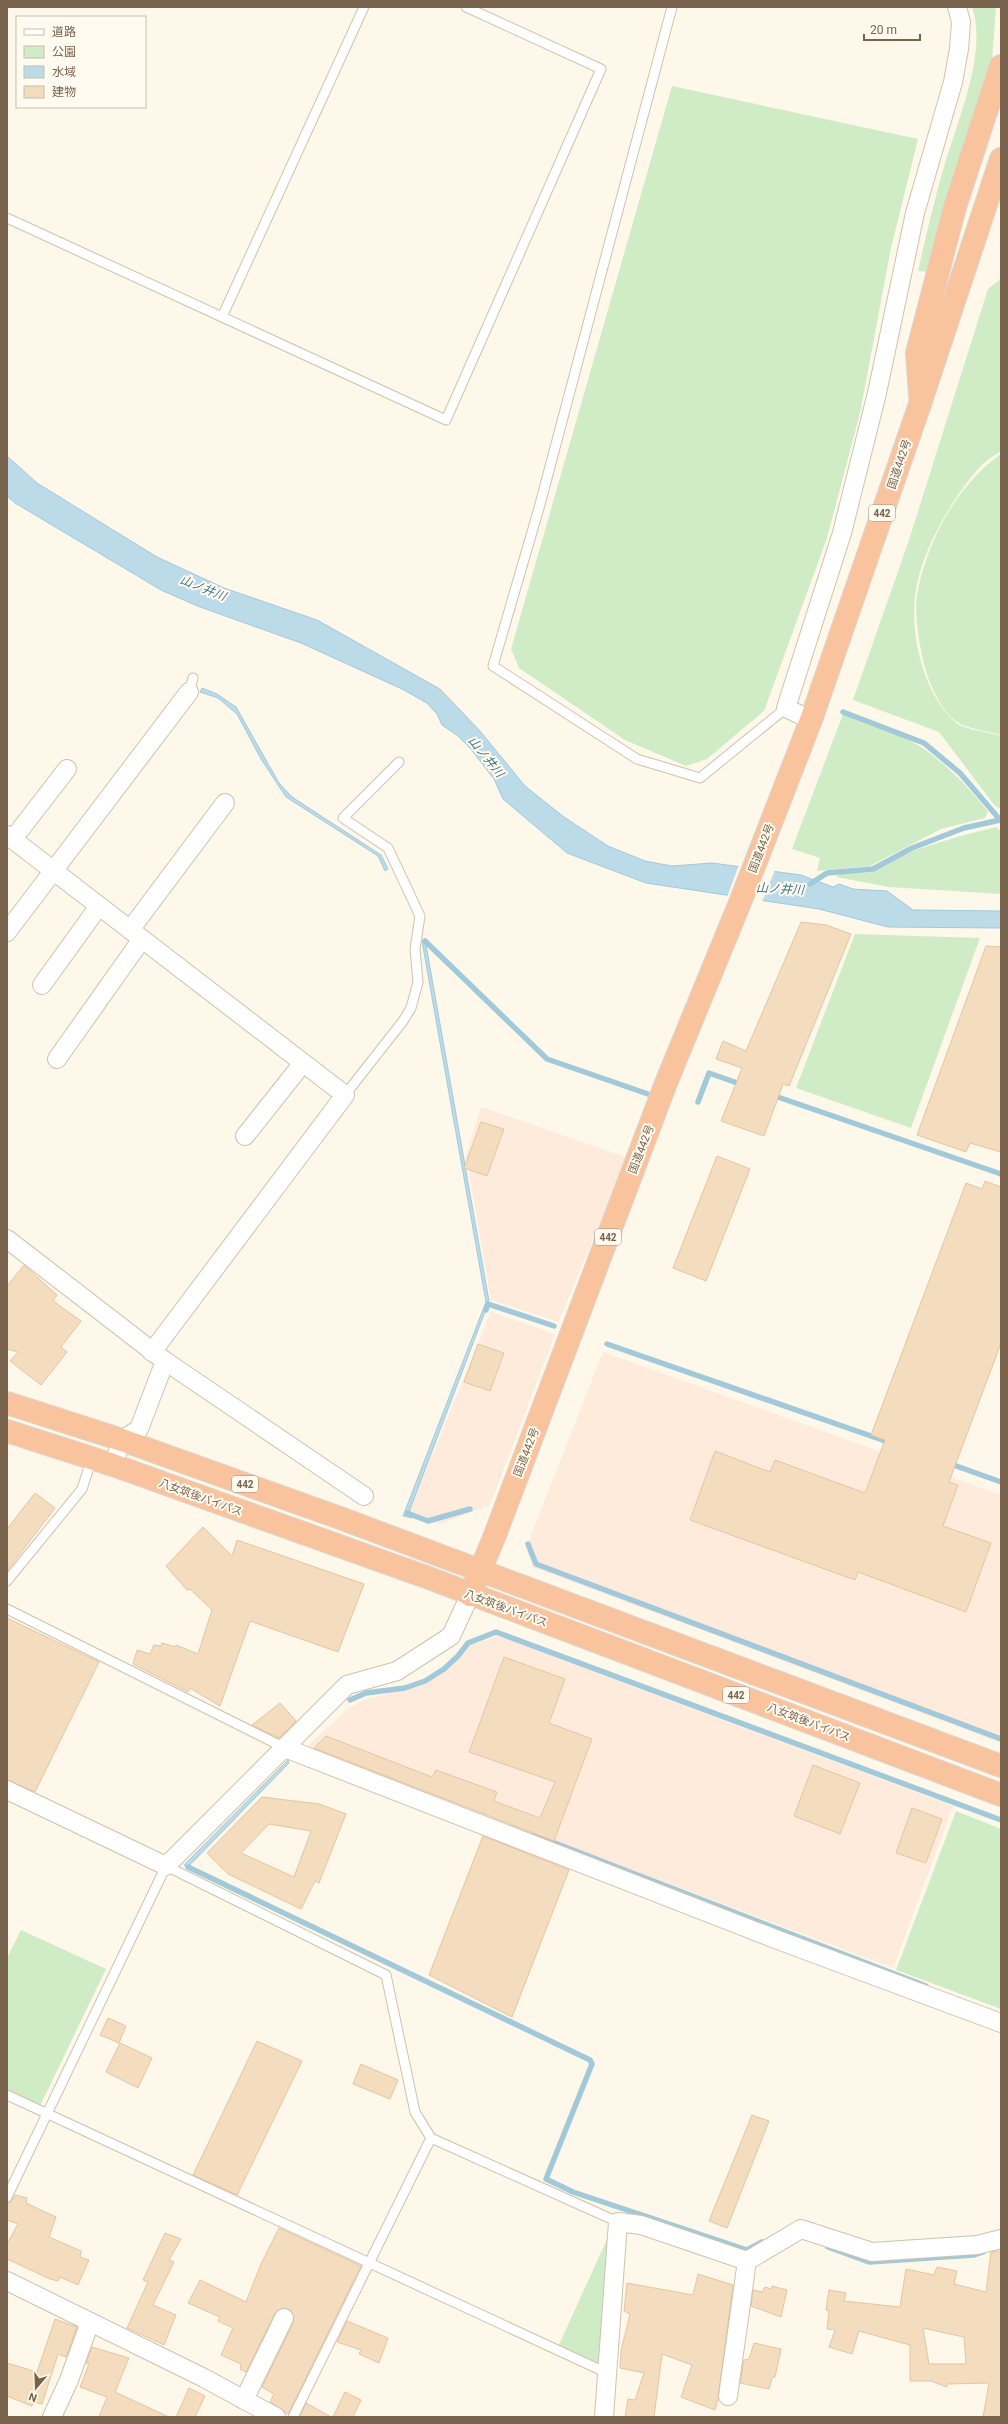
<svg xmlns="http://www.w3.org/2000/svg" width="1008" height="2424" viewBox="0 0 1008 2424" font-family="Roboto,'Noto Sans JP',sans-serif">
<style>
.commercial{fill:#feebdc}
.green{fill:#d0ecc6}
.water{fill:#bcdbe8;stroke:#a2c9da}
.pier{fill:#fdf8e9}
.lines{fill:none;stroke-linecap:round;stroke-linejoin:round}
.stream{stroke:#a2c9da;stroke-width:5.5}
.building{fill:#f4dcbf;stroke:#e7c59f;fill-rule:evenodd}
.lane-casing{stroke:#d0c2ad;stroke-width:11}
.street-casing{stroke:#d0c2ad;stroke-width:20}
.highway-casing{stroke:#dcd6d0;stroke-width:24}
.lane{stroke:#fff;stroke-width:9}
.street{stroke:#fff;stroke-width:18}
.highway{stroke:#f9c39e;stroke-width:22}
.labels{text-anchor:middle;stroke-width:4;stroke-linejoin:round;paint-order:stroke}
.shield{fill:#fffbf0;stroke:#a1907c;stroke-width:1}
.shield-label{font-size:10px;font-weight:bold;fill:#79624b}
.street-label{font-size:11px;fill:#79624b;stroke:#fffbf0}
.water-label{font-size:12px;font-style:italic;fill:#43768d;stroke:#fffbf0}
</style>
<rect width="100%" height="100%" fill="#fdf8e9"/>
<g class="commercial">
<path d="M481 1107 628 1158 558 1322 491 1300 466 1156Z"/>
<path d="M491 1312 555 1334 490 1505 440 1524 408 1514Z"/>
<path d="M603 1352 1001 1495V1743L533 1567 526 1548Z"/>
<path d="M498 1636 953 1806 893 1968 307 1747 346 1710 365 1699 419 1687 452 1666 470 1645Z"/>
</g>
<g class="green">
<path d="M972 7H996L992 61 930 272 918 271C926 236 934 201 944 167 957 122 988 52 972 7Z"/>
<path d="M672 86 918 139 891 248 860 413 827 538 764 711 707 759 686 766 625 740 519 668 511 649Z"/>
<path d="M1001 279V451C994 456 985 461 979 468 953 497 925 545 917 584 908 628 921 691 955 722 962 729 991 733 1001 736V809L995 806 939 732 853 700 909 540 988 289Z"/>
<path d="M1001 454V735C990 732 966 728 957 722 940 710 927 679 923 660 918 636 913 609 919 585 931 534 958 485 1001 454Z"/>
<path d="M843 714C864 722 889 729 909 740 939 756 967 785 988 812L985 818 941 829 870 866 817 871 820 858 792 849Z"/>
<path d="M996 827 1001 831V894L889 887 836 877 839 874 872 872 915 850 960 836Z"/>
<path d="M855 934 980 938 911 1128 796 1088Z"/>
<path d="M956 1811 1001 1829V2009L896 1970Z"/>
<path d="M21 1930 106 1969 40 2106 7 2090V1958Z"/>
<path d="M614 2224 603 2368 558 2347Z"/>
</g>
<g class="water">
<path d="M7 456 37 483 157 557 224 588 317 620 440 689 480 731 525 786 564 817 608 846 645 861 672 866 712 863 801 875 833 887 839 884 853 889 887 891 913 910 1001 911V928L888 927 819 909 646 883 567 853 503 799 494 779 470 748 458 736 442 725 437 714 427 703 402 689 301 643 200 607 161 590 15 503 7 496Z"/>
<path d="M202 688 217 694 236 707 279 783 292 797 381 855 388 869 385 871 378 856 286 797 261 759 237 714 218 698 200 692Z"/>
<path d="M425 939 489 1301 409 1512 414 1516 412 1518 403 1516 486 1302 422 941Z"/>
<path d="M288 1760 289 1763 188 1867 184 1865Z"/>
</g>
<path class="pier" d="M739 865 775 870 762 902 727 897Z"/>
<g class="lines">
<g class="stream">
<path d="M843 712 924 743 960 773 1001 821"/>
<path d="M810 884 827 873 873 869 912 848 964 828 1000 820"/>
<path d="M425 941 547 1059 648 1094"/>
<path d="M772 1095 1001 1174"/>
<path d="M698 1102 709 1073 743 1085"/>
<path d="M486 1310 488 1304 554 1326"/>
<path d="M607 1344 891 1443"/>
<path d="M948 1463 1001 1482"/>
<path d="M407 1513 428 1521 470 1509"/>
<path d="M528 1544 536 1564 1001 1739"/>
<path d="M350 1700 366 1693 405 1688 425 1681 444 1669 458 1656 468 1643 496 1632 1001 1820"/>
<path d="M534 1835 926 1986"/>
<path d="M188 1867 590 2060 592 2064 546 2179 573 2192 747 2250 762 2242"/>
<path d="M828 2247 869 2262 974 2255 983 2252"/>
</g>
</g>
<g class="building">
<path d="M801 922 826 925 851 934 789 1086 783 1084 764 1136 721 1121 742 1068 716 1059 723 1041 746 1051Z"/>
<path d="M986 946 1001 947V1152L970 1143 966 1152 917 1135Z"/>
<path d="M481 1122 504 1129 487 1176 464 1168Z"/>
<path d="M717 1156 750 1169 706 1281 673 1268Z"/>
<path d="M985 1181 1001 1187V1343L949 1482 958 1485 943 1526 991 1543 966 1612 858 1572 855 1580 690 1520 715 1451 770 1472 775 1460 865 1493 885 1440 871 1435 966 1183 982 1189Z"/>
<path d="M24 1265 57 1295 53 1301 81 1321 61 1347 67 1352 41 1385 10 1361 18 1352 7 1349V1286Z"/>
<path d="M478 1344 504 1353 490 1391 464 1382Z"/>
<path d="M35 1493 55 1508 7 1571V1529Z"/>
<path d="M203 1527 232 1556 237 1540 364 1584 338 1652 250 1621 220 1706 190 1688 188 1692 133 1664 137 1650 150 1654 154 1645 161 1646 162 1643 175 1647 176 1645 198 1654 212 1610 190 1589 187 1590 166 1566Z"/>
<path d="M7 1618 99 1662 35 1792 7 1780Z"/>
<path d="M504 1657 565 1679 549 1723 592 1739 554 1841 314 1748 326 1736 432 1777 436 1770 497 1792 494 1801 540 1818 555 1782 469 1752Z"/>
<path d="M280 1703 296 1721 279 1738 252 1725Z"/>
<path d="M813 1765 860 1783 840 1834 794 1816Z"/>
<path d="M262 1797 319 1804 346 1814 319 1883 315 1881 301 1909 228 1874 207 1853ZM269 1824 311 1831 294 1877 241 1853Z"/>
<path d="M912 1808 942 1819 926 1863 896 1853Z"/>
<path d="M483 1836 569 1870 512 2017 429 1975Z"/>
<path d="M108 2018 126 2026 119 2043 100 2035Z"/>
<path d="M257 2041 302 2061 237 2195 193 2175Z"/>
<path d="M120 2043 152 2058 138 2088 106 2072Z"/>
<path d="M361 2064 398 2080 390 2099 353 2084Z"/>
<path d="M752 2115 769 2121 727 2228 709 2221Z"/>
<path d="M15 2195 27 2198 26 2203 56 2217 49 2237 81 2251 80 2257 89 2260 78 2285 60 2277 58 2281 50 2279 7 2259V2244L18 2224 7 2220V2203L11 2202Z"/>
<path d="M279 2228 361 2266 288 2414 270 2402 274 2394 262 2387 293 2323 292 2312 283 2308 275 2313 246 2372 240 2369 241 2364 221 2355 233 2328 218 2321 220 2317 188 2303 200 2280 246 2302 261 2264Z"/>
<path d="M165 2233 181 2239 169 2260 174 2262 153 2305 176 2315 164 2345 127 2328 148 2282 143 2280Z"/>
<path d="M1001 2251V2417H983L989 2383 947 2384V2387L931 2381H910V2345L859 2331 852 2354 829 2347 835 2330 827 2329 829 2311 826 2310 829 2290 846 2293 844 2301 900 2307 906 2269 934 2275 937 2267 957 2271 954 2284 986 2292 991 2252ZM923 2328 964 2337 966 2364H929Z"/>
<path d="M698 2274 733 2285 718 2399 715 2410 681 2397 692 2365 662 2354 654 2417H625L628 2399 635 2400 644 2373 620 2368 621 2351 630 2314 624 2311 627 2283 693 2295Z"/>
<path d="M772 2286 787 2290 781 2317 751 2306 753 2290 762 2292 765 2287 771 2289Z"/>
<path d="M55 2319 77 2327 66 2357 58 2354 42 2404 34 2402 32 2406 7 2396V2363L37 2372Z"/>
<path d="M347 2321 388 2338 379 2363 359 2354 361 2350 337 2342Z"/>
<path d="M754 2343 781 2349 775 2377 772 2378 769 2389 740 2383 744 2360 749 2359Z"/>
<path d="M92 2347 129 2358 115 2392 169 2417H99L107 2397 80 2387 89 2364 86 2363Z"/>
<path d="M189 2388 205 2396 195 2417H176Z"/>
<path d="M345 2392 361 2400 353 2417H333Z"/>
<path d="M306 2403 331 2417H300Z"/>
</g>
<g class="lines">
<g class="lane-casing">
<g id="lane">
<path d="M672 7 539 508 493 666 637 759 700 778 786 708"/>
<path d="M7 218 446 420 601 69 466 7"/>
<path d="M222 317 364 7"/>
<path d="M189 692 193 678"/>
<path d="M345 1095 403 1021 411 1008 418 982 415 949 420 916 388 848 343 818 399 762"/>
<path d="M7 1581 82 1489 92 1458"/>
<path d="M7 1609 285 1748"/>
<path d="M7 2095 607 2373"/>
<path d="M7 2197 166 1866 386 1975 415 2112 431 2138 618 2222"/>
<path d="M293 2417 431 2138"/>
</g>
</g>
<g class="street-casing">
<g id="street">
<path d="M811 720 786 708 842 533 877 393 915 213 953 82 959 49 961 22 957 7"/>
<path d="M7 835 345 1095 152 1352"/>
<path d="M13 839 67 769"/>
<path d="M130 930 225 803"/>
<path d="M7 932 189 692"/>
<path d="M42 985 99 906"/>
<path d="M57 1059 142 939"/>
<path d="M245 1136 303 1063"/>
<path d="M7 1239 165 1361 364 1496"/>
<path d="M113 1465 122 1440 139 1429 165 1361"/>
<path d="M285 1748 778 1940 1001 2023"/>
<path d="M7 1790 166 1866 347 1685 397 1671 451 1636 470 1595"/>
<path d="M7 2281 204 2378 276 2417"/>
<path d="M728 2396 747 2261"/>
<path d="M244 2400 284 2318"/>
<path d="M52 2417 69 2380 90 2322"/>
<path d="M604 2417 618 2222 641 2225 747 2261 801 2229 872 2252 977 2245 1001 2239"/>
</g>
</g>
<g class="highway-casing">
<g id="highway">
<path d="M920 395 917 353 955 207 1001 66"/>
<path d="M7 1403 122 1440 340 1518 1001 1766"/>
<path d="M7 1431 113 1465 429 1578 1001 1795"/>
<path d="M470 1595 495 1535 666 1083 739 905 811 720 920 404 1001 159"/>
</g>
</g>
<use href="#lane" class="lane"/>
<use href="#street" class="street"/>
<use href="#highway" class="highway"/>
</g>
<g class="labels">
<g class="shield">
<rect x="869" y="505" width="26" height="16" rx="3"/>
<rect x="595" y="1229" width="26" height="16" rx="3"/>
<rect x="232" y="1476" width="26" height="16" rx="3"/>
<rect x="723" y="1687" width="26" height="16" rx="3"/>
</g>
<g class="shield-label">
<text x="882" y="517">442</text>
<text x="608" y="1241">442</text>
<text x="245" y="1488">442</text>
<text x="736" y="1699">442</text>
</g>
<g class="street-label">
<text transform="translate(899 464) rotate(-71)" y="4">国道442号</text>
<text transform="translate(761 848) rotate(-69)" y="4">国道442号</text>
<text transform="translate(641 1149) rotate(-69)" y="4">国道442号</text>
<text transform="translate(526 1452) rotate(-69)" y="4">国道442号</text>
<text transform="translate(201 1497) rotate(20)" y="4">八女筑後バイパス</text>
<text transform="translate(506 1608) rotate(20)" y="4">八女筑後バイパス</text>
<text transform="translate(809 1722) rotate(21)" y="4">八女筑後バイパス</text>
</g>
<g class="water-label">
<text transform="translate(203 588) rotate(22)" y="4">山ノ井川</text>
<text transform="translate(486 757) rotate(51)" y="4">山ノ井川</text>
<text transform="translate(780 889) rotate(3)" y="4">山ノ井川</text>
</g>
</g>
<rect width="1008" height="2424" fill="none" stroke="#79624b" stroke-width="16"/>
<rect x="16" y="16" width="130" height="92" fill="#fffbf0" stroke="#c9beae"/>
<rect x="24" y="29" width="20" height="6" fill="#ffffff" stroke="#c9beae"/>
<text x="52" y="36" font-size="12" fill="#79624b">道路</text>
<rect x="24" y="46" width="20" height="12" fill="#d0ecc6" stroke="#c9beae"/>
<text x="52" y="56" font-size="12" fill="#79624b">公園</text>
<rect x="24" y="66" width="20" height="12" fill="#bcdbe8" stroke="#c9beae"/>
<text x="52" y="76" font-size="12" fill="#79624b">水域</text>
<rect x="24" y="86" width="20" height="12" fill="#f4dcbf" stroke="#c9beae"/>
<text x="52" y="96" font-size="12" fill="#79624b">建物</text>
<g transform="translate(36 2388) rotate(199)" stroke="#fffbf0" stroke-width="3" paint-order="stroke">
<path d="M0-3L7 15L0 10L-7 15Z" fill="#79624b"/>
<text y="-6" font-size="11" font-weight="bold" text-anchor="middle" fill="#79624b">N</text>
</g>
<path d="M864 34v6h56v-6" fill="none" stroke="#79624b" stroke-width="2"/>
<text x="870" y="34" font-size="12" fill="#79624b" stroke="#fffbf0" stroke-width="3" paint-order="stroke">20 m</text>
</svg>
